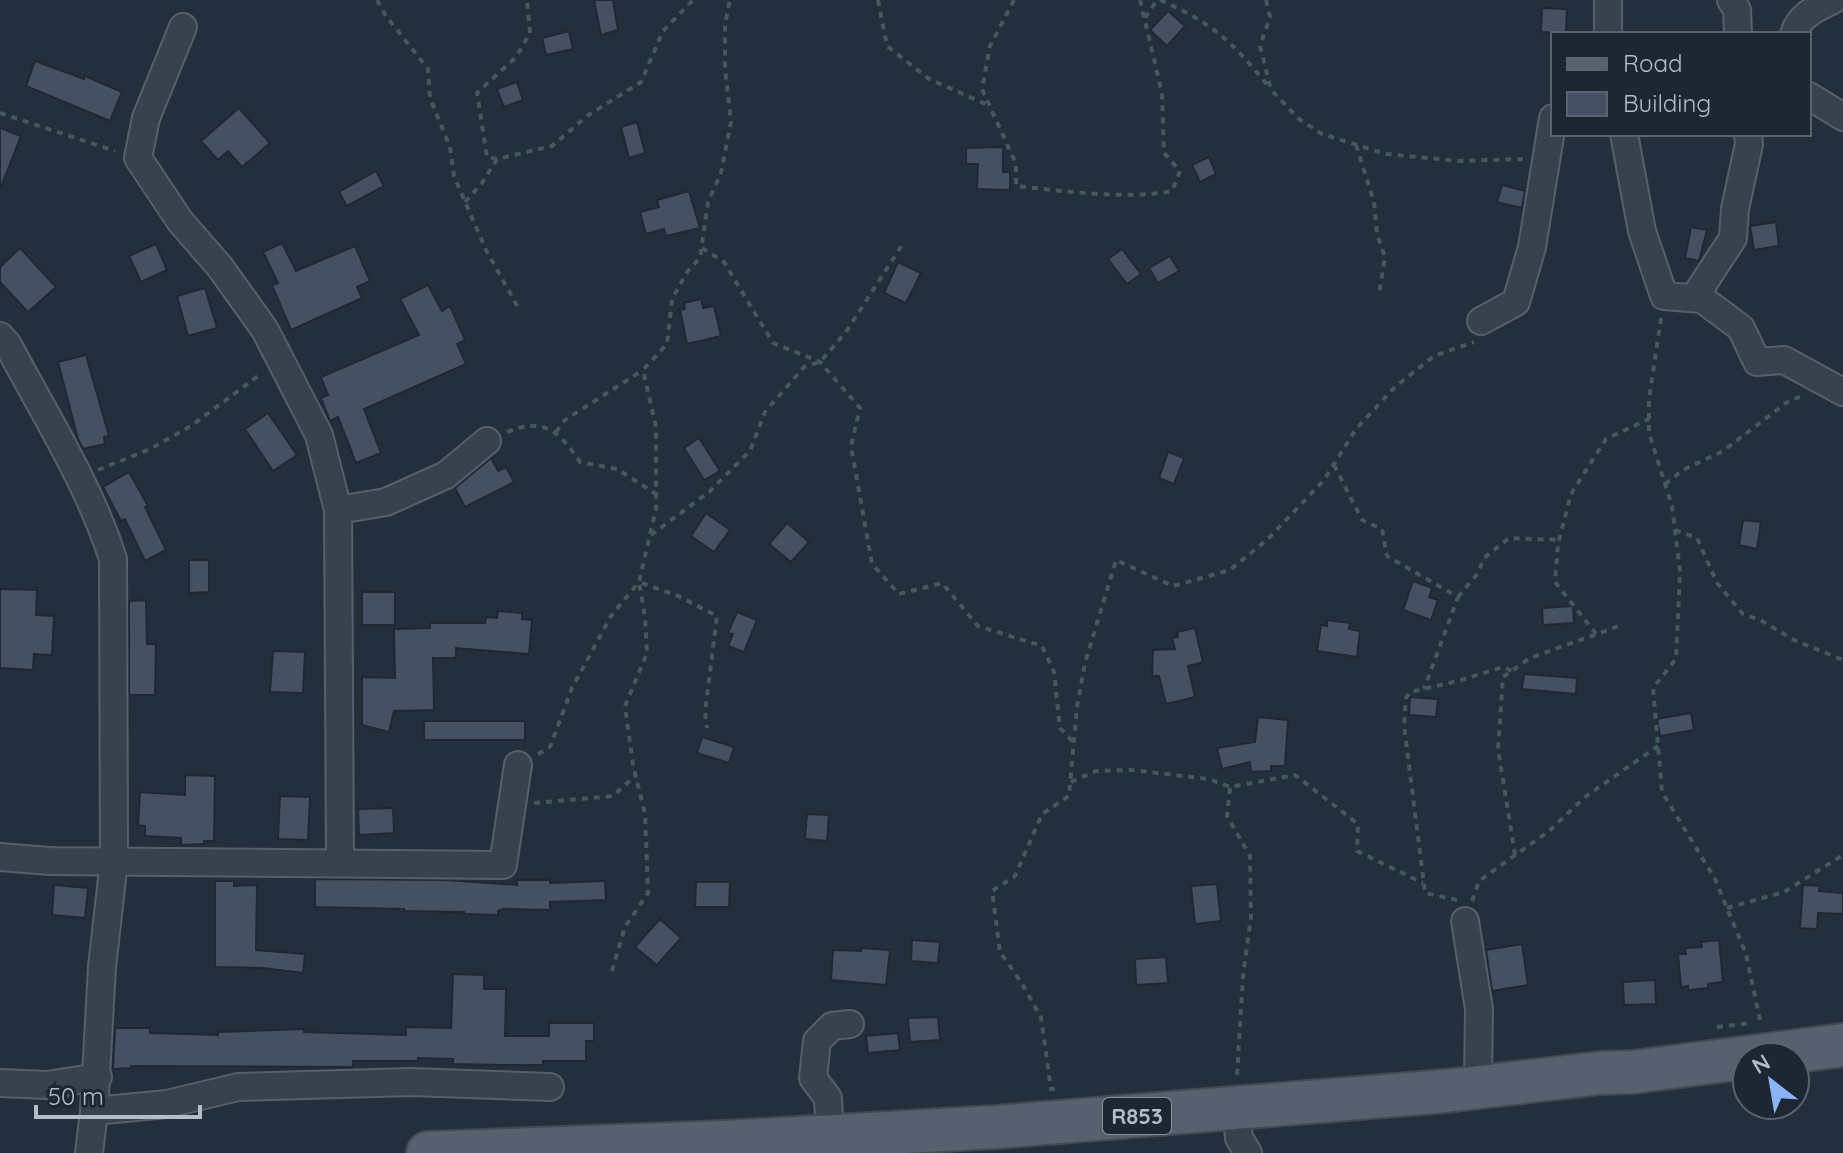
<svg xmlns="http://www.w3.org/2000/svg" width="1843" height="1153" viewBox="0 0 1843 1153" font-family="Quicksand,sans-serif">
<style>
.building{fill:#455162;stroke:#1f2835;stroke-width:2}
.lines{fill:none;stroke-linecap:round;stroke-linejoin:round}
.street-casing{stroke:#565f6c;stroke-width:30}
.primary-casing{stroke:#414a57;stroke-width:46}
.path{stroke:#44595c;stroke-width:4;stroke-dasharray:6 6;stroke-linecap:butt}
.street{stroke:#38414e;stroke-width:26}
.primary{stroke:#56606e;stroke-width:42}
.labels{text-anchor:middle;stroke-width:7;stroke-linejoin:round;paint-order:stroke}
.shield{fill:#1d2633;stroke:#878f9c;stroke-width:2}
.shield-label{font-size:22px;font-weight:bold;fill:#b4bcc9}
</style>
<rect width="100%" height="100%" fill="#242f3e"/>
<g class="building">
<path d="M594 0H613L618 30 601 35Z"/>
<path d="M1542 8 1567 9 1566 33 1541 32Z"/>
<path d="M1168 11 1185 26 1167 46 1150 30Z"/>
<path d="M569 31 573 49 546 55 542 38Z"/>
<path d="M35 61 84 79 85 76 122 92 110 121 26 86Z"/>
<path d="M517 82 523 100 504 107 497 89Z"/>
<path d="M239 108 270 143 242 167 228 151 218 160 201 141Z"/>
<path d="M637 122 645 153 629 158 621 127Z"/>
<path d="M0 128 21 136 1 187 0 186Z"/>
<path d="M1003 147V172H1010V190L977 189 978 164H966V148Z"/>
<path d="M1209 157 1216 174 1200 182 1192 165Z"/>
<path d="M376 171 384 186 347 206 339 192Z"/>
<path d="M1502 185 1525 191 1522 208 1497 202Z"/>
<path d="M689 191 700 228 666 236 664 229 646 234 640 212 659 207 657 200Z"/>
<path d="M1776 222 1779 246 1754 250 1750 226Z"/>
<path d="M1691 227 1707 230 1699 261 1685 258Z"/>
<path d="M282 243 296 271 355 246 370 281 357 287 362 298 291 330 272 285 278 283 263 252Z"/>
<path d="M156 244 167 270 141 282 129 256Z"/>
<path d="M20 248 56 287 28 312 0 282V267Z"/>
<path d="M1122 249 1141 274 1127 284 1108 259Z"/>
<path d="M1170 256 1179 271 1158 283 1149 268Z"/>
<path d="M898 262 921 273 906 303 884 293Z"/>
<path d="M428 285 442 311 450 306 465 340 457 344 466 364 364 409 381 453 356 463 338 417 330 421 321 398 328 395 321 377 419 335 400 299Z"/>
<path d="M205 288 217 328 188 336 177 296Z"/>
<path d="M701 299 703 308 714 306 721 336 687 344 680 310 685 309 684 303Z"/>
<path d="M86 355 109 436 104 437 105 444 83 449 78 439 58 362Z"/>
<path d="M268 413 297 455 273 471 245 429Z"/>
<path d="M699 438 720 471 704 480 684 448Z"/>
<path d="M1168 452 1184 458 1174 484 1159 478Z"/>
<path d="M491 458 498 471 506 467 514 482 465 507 455 488Z"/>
<path d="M129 472 148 506 145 507 166 550 145 561 125 519 121 521 103 487Z"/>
<path d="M706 513 730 530 714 552 691 536Z"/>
<path d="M1743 520 1761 522 1757 549 1739 545Z"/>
<path d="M787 523 809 542 791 562 769 544Z"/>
<path d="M189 560H209V592L189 593Z"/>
<path d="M1413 581 1432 588 1429 597 1438 600 1431 620 1403 610Z"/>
<path d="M0 589 37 590 36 615 54 616 52 655 34 654 33 670 0 668Z"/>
<rect x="362" y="592" width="33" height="33"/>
<path d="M146 600 147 644H156L155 695H129V601Z"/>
<path d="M1573 606 1574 623 1543 625 1542 608Z"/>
<path d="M498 611 522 613V619L532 620 529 654 456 648V658H433L434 710 394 711 389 732 362 725V677L395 678 394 629 430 628V623H485L486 617 497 618Z"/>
<path d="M737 612 757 620 744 652 728 646 733 634 728 633Z"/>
<path d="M1327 620 1350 623 1349 629 1360 631 1357 657 1317 651 1321 625 1327 626Z"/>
<path d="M1195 628 1203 662 1188 666 1195 697 1166 704 1159 676H1152L1153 650 1175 649 1172 638 1178 637 1177 632Z"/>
<path d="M273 651 305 652 303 693 270 692Z"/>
<path d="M1524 674 1577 678 1576 694 1522 689Z"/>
<path d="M1410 697 1438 699 1436 717 1409 715Z"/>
<path d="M1691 713 1694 730 1660 736 1657 719Z"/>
<path d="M1258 717 1288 720 1285 766H1271V771L1251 772 1250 762 1222 769 1217 748 1255 742Z"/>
<rect x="424" y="721" width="101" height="19"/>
<path d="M702 737 734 747 729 763 697 753Z"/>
<path d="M185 775 215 776 214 841H204V844L181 845V838L145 836V826L138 825 140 792 185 795Z"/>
<path d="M280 796 310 797 308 840 278 839Z"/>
<path d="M393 808 394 833 359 835 358 809Z"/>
<path d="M807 814 829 815 827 841 805 839Z"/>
<path d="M315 879 446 880 517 885V880H550V883L605 881 606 900 550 902V910L503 909 498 911V915L464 914V912L404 911V909L315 907Z"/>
<path d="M215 881H234V886L257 885 256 950 305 954 303 973 263 968 215 967Z"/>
<path d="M696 882H730L729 907H695Z"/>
<path d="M1217 884 1221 921 1195 924 1191 886Z"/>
<path d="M54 885 88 888 85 918 52 915Z"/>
<path d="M1803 885 1820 886 1819 891 1843 893V914L1818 913 1817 929 1800 928Z"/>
<path d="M660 919 681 938 657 965 635 947Z"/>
<path d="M912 940 940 942 938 963 911 961Z"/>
<path d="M1719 940 1723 982 1708 984V988L1688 990V986L1681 987 1678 954H1686L1685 948 1702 947 1701 942Z"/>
<path d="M1522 944 1528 985 1492 991 1486 950Z"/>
<path d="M861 948 890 950 886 985 831 980 833 950 861 951Z"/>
<path d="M1166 957 1168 983 1136 985 1135 959Z"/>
<path d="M453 974 484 975V989H506L505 1036H549V1023H594V1041H586V1061H543V1065H504L453 1064V1059L418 1058V1061H353V1067L131 1066V1068L113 1069 115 1028H150V1033L218 1035V1032L304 1029V1032L406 1035V1027L451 1028Z"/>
<path d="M1655 980 1656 1004 1624 1005 1623 982Z"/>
<path d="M938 1017 940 1040 910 1042 908 1018Z"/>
<path d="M898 1033 900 1050 868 1053 866 1036Z"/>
</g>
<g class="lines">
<g class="street-casing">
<g id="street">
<path d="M1608 0V34"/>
<path d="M1731 0 1737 10 1738 34"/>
<path d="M183 27 146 118 138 158 180 221 220 267 265 330 319 435 338 510 340 863"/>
<path d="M1794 34C1799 15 1817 8 1833 0"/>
<path d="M1809 96 1843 117"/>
<path d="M1624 134 1642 231 1664 296 1702 299 1741 328 1757 362 1784 360 1843 392"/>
<path d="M1694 298 1733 238 1735 209 1749 144 1748 134"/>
<path d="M1481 321 1516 302 1532 247 1553 118"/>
<path d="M0 336 8 345C45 415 89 484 113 559L114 861 102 967 94 1111"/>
<path d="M338 510 386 502 446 475 487 441"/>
<path d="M0 857 49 861 503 865 518 765"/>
<path d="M1465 921 1479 1009 1478 1086"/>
<path d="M0 1083 47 1085 98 1077"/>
<path d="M1236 1107 1239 1138 1248 1153"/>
<path d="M830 1137 828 1098 813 1078 817 1041 832 1026 850 1024"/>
<path d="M89 1153 94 1111 167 1104 238 1087 411 1082 550 1087"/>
</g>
</g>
<g class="primary-casing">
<path id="primary" d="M428 1153 725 1142 996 1127 1446 1091 1600 1073 1633 1072 1843 1045"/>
</g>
<g class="path">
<path d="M377 0 386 16 428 69 430 98 450 147 454 176 486 250 520 311"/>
<path d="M878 0 887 46 929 79 988 105"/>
<path d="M1014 0 990 46 982 89 1016 164V186C1065 191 1124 200 1172 191L1180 171 1164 153 1162 93 1140 0"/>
<path d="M1160 0C1215 24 1232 42 1269 87"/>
<path d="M1266 0 1270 17 1260 46 1271 90 1299 119 1322 134 1386 154 1459 161 1523 159"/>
<path d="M1145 18 1157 0"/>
<path d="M0 113 115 151"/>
<path d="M1356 145 1374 202 1377 234 1385 257 1379 294"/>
<path d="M497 159 487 157 477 93 516 57 530 33 527 0"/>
<path d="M465 202 482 183 497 159 552 146 587 116 641 82 663 31 693 0"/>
<path d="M702 248 724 262 773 343 820 362 860 408 851 446 872 564 899 594 942 583 978 626 1042 646 1054 672 1060 728 1075 744"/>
<path d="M1661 318 1649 399V433L1672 506 1680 571 1676 659 1653 688 1662 792 1715 879 1746 954 1761 1025"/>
<path d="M507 432C544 417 559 431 580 462L617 469 656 494"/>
<path d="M556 432 565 420 643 370"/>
<path d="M1334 465 1362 520 1382 529 1387 556 1458 597 1424 689"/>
<path d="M98 470 150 449 191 426 262 373"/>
<path d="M1665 484 1683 470 1723 451 1790 400 1800 397"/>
<path d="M1675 530 1697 538 1717 583 1743 614 1762 621 1794 640 1843 660"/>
<path d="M651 535 709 492 750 451 765 412 804 367 820 362 846 332 904 242"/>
<path d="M1458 597 1478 573 1484 558 1509 538 1559 540"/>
<path d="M1596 634 1555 582 1558 544 1571 494 1606 439 1649 419"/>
<path d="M538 754 550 747 572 688 611 616 639 582 656 509V427L643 370 667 344 672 299 687 272 700 258 708 202 721 173 731 122 725 69V24L730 0"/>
<path d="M1071 782 1096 771 1131 770 1209 779 1230 787 1295 775 1358 824 1357 851 1423 883"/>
<path d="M1230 788 1227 816 1250 856 1251 917 1243 976 1237 1077"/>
<path d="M534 803 613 796 636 775"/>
<path d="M1515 855 1498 749 1503 677 1530 658 1622 625"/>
<path d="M1457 900 1425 893 1404 725 1406 698 1410 692 1458 681 1503 667 1512 671"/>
<path d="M1472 901 1479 881 1549 831 1585 797 1658 746"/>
<path d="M1727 908 1784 892 1843 855"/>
<path d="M612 971 625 927 648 893 645 814 633 765 625 706 647 653 645 617 639 582 678 596 717 616 705 712 707 728"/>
<path d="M1717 1027 1752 1023"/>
<path d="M1055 1089H1051L1041 1017 1021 982 1000 952 992 891 1015 876 1042 814 1069 796 1077 707 1085 663 1116 560 1173 586 1230 570 1267 540 1324 480 1356 429 1395 387 1434 356 1474 342"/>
</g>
<use href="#street" class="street"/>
<use href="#primary" class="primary"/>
</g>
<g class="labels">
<rect class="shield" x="1103" y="1098" width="68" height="36" rx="6"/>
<g class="shield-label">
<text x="1137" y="1124">R853</text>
</g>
</g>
<rect x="1551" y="32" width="260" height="104" fill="#1d2633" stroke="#59626f" stroke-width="2"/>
<rect x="1567" y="58" width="40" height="12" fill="#56606e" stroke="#59626f" stroke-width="2"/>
<text x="1623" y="72" font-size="24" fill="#b4bcc9">Road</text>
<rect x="1567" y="92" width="40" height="24" fill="#455162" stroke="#59626f" stroke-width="2"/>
<text x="1623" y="112" font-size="24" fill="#b4bcc9">Building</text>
<g transform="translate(1771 1081) rotate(329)"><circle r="38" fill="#1d2633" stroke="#59626f" stroke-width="2"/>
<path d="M0-6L14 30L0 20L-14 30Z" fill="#8ab4f8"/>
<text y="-12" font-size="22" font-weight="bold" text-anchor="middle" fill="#b4bcc9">N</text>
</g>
<path d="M36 1105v12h164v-12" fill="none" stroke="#b4bcc9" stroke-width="4"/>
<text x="48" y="1105" font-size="24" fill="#b4bcc9" stroke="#1d2633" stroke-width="6" paint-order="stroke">50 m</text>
</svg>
